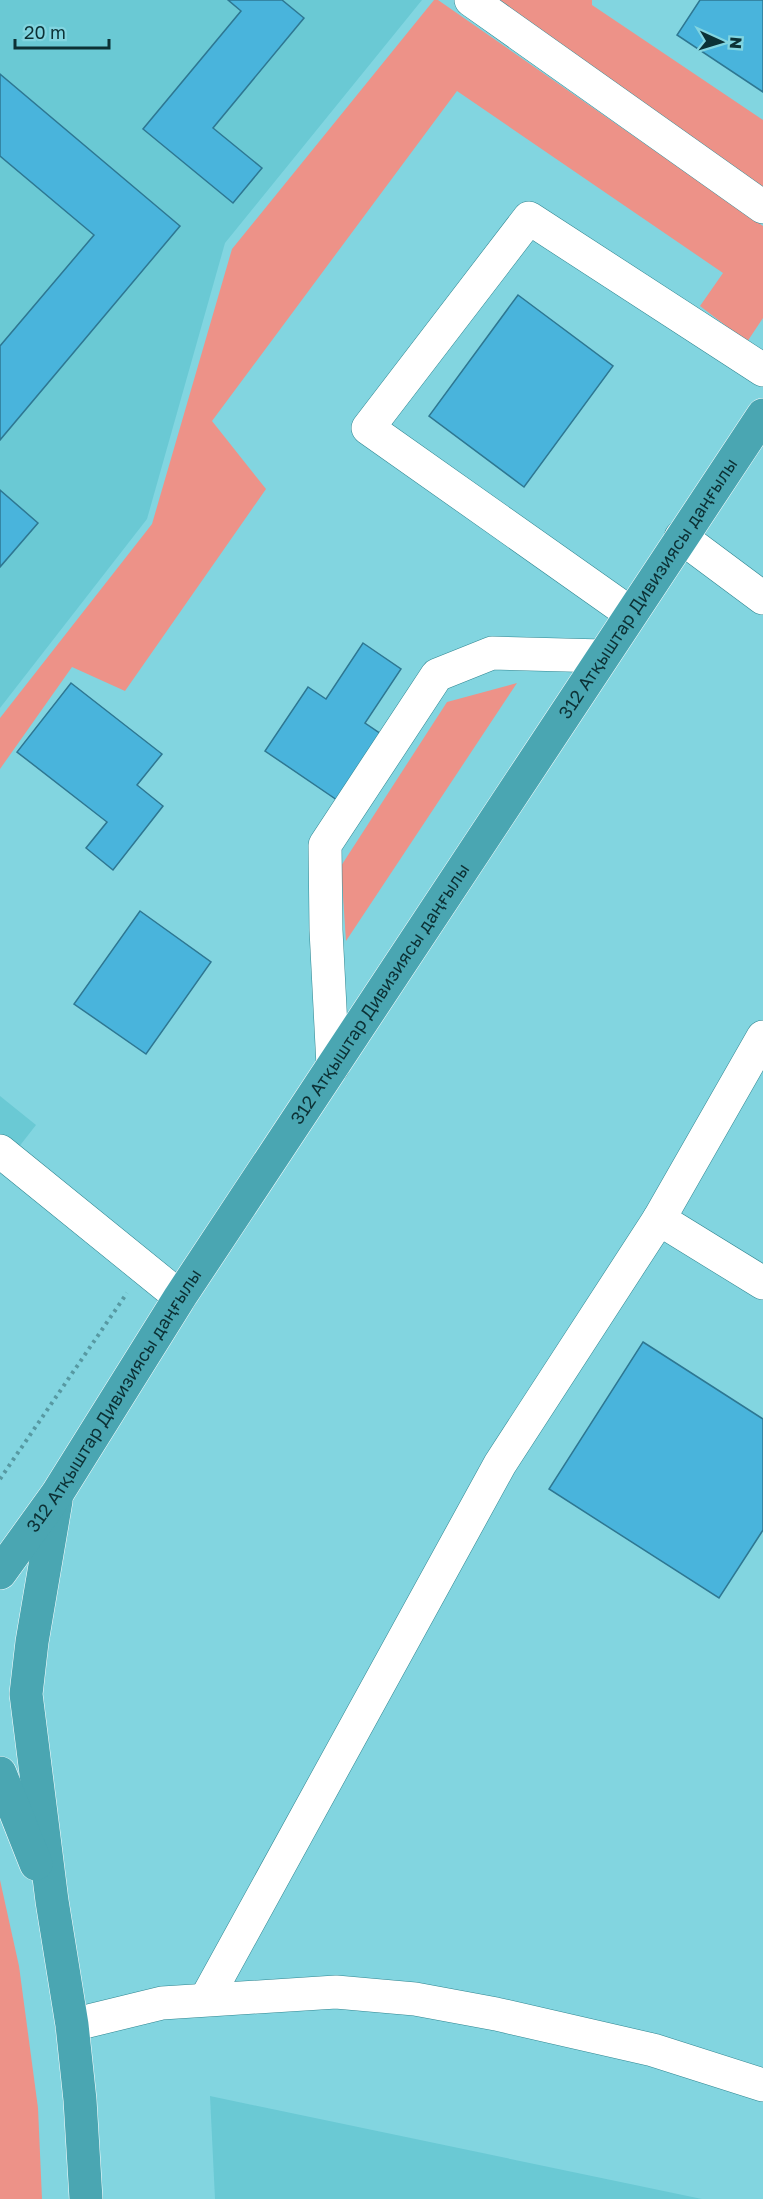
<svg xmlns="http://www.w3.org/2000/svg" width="763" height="2199" viewBox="0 0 763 2199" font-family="'Golos Text',sans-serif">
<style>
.built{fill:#6ac9d4}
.green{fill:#ed9288}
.building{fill:#49b4dc;stroke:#2e7792;stroke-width:1.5}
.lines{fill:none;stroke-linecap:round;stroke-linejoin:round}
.minor-casing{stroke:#2f8691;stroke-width:34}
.highway-casing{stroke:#fff;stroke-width:34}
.path{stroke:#5799a2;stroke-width:4;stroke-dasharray:3 4.5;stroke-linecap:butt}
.minor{stroke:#fff;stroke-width:33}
.highway{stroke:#4aa6b2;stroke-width:33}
.labels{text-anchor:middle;stroke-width:4.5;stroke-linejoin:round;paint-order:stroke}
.street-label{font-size:18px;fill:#0c3135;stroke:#82d5e0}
</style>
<rect width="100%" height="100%" fill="#82d5e0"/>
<g class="built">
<path d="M0 0H422L225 243 147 519 0 708Z"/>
<path d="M0 1096 36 1125 0 1171Z"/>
<path d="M210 2096 702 2199H215Z"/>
</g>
<g class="green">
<path d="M434 0H438L763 226V318L747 342 700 306 723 273 457 91 212 421 266 489 125 691 72 667 0 769V718L152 524 232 249Z"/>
<path d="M498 0H592V5L763 120V190Z"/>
<path d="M517 683 346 941 341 866 447 702Z"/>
<path d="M0 1880 19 1966 38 2108 42 2199H0Z"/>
</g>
<g class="building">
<path d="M228 0H282L304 18 213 128 262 168 233 203 143 129 241 11Z"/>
<path d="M700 0H763V92L677 35Z"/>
<path d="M0 74 180 226 0 440V346L94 235 0 156Z"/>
<path d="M518 295 613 366 524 487 429 416Z"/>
<path d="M0 490 38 523 0 567Z"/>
<path d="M363 643 401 669 365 723 381 734 337 800 265 751 308 687 326 699Z"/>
<path d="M71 683 162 754 137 785 163 806 113 870 86 848 107 822 17 752Z"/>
<path d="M140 911 211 962 146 1054 74 1004Z"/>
<path d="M643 1342 763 1419V1530L719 1598 549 1489Z"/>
</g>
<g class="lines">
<g class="minor-casing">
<g id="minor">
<path d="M471 0 763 207"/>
<path d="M681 537 763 598"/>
<path d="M630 613 368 428 529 218 763 370"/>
<path d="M333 1066 326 930 325 845 437 675 492 653 603 656"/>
<path d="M0 1151 180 1297"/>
<path d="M659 1219 763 1283"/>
<path d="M206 1999 500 1464 659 1219 763 1037"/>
<path d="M72 2025 162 2003 336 1992 415 1999 496 2014 653 2050 763 2085"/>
</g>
</g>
<g class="highway-casing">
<g id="highway">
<path d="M56 1501 32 1642 26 1694 52 1901 72 2025 80 2100 86 2199"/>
<path id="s1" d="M0 1573 57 1494 180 1297 763 415"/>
<path d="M0 1773 36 1864"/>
</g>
</g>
<path class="path" d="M0 1479 127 1293"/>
<use href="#minor" class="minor"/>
<use href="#highway" class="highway"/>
</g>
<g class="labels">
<g class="street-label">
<text dy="6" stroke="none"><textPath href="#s1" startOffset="1179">312 Атқыштар Дивизиясы даңғылы</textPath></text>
<text dy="6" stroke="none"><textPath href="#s1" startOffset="693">312 Атқыштар Дивизиясы даңғылы</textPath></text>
<text dy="6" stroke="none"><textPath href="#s1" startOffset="207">312 Атқыштар Дивизиясы даңғылы</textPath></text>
</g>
</g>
<g transform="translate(721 42) rotate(94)" stroke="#82d5e0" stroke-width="4.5" paint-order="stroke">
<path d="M0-4.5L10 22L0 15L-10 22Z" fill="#0c3135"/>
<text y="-9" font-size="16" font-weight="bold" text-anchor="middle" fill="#0c3135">N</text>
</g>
<path d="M15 39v9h94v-9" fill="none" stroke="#0c3135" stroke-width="3"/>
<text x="24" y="39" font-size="18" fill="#0c3135" stroke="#82d5e0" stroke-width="4.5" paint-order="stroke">20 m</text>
</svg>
